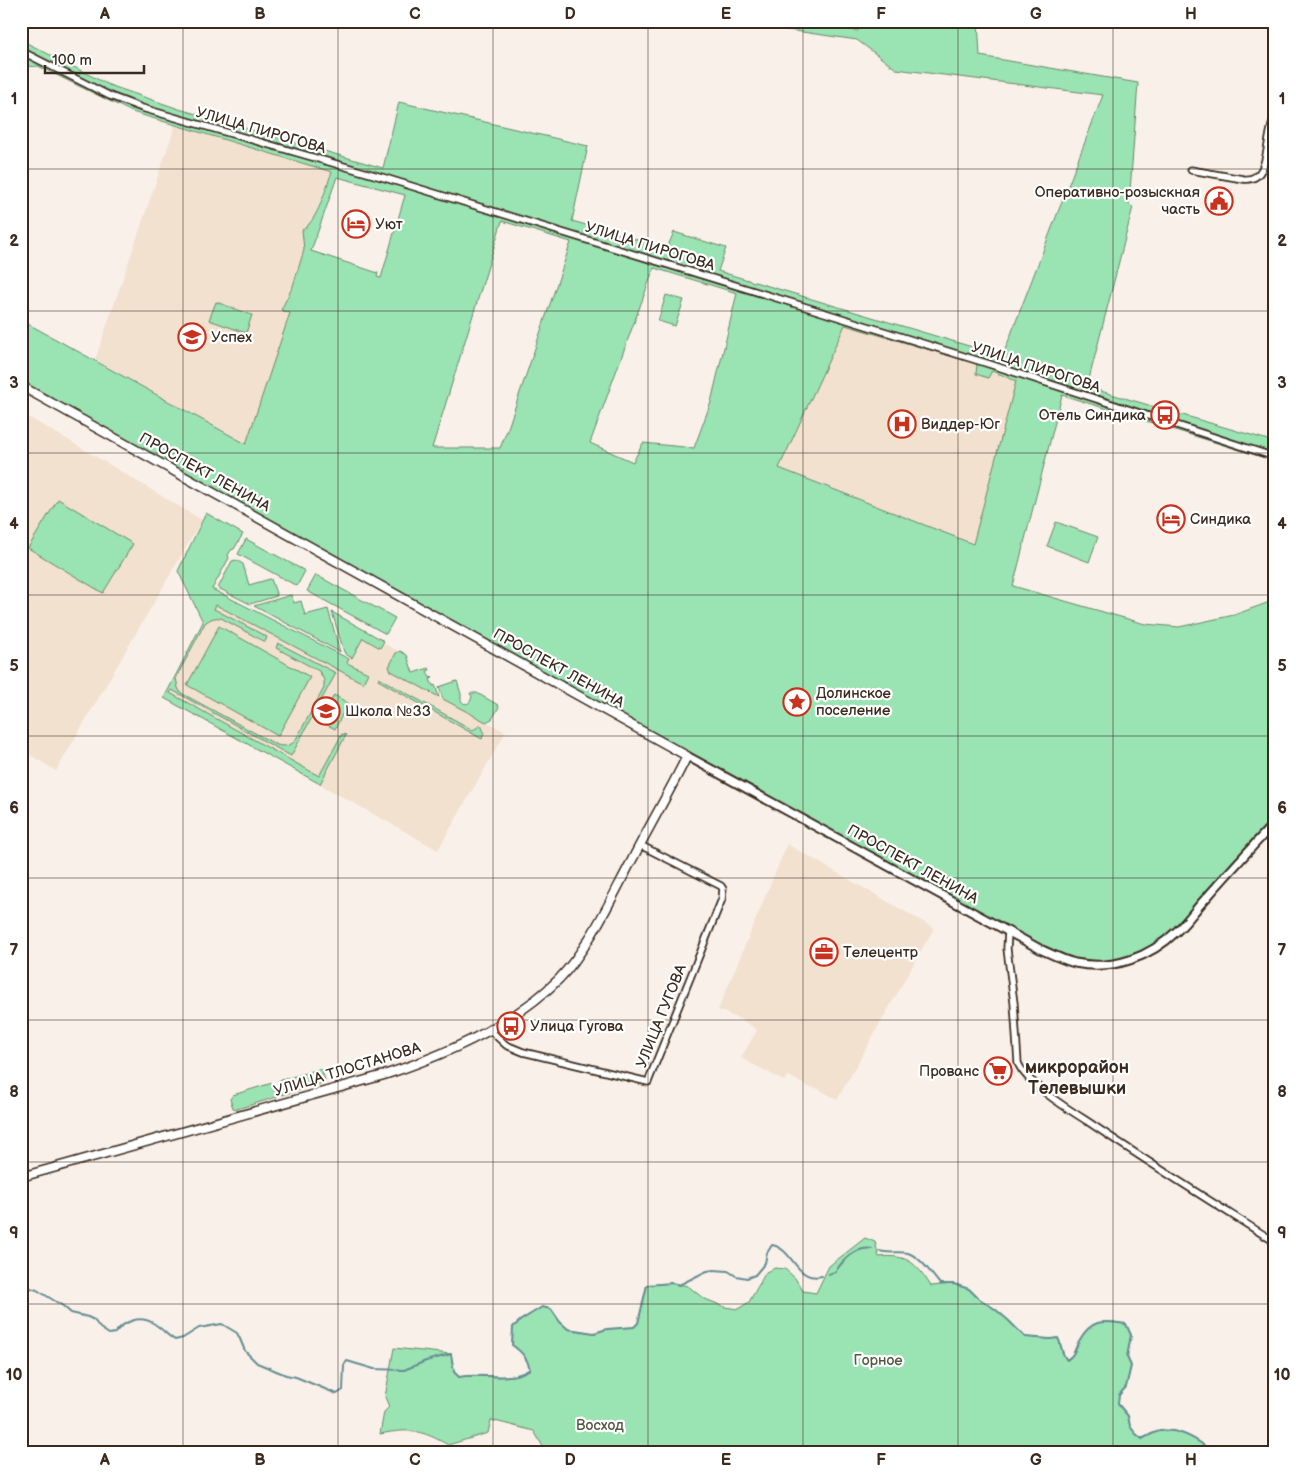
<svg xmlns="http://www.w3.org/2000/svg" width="1296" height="1473" viewBox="0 0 1296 1473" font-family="'Balsamiq Sans',sans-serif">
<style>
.built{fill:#f2e1cf}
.green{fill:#9ae3b2;stroke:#6a8668;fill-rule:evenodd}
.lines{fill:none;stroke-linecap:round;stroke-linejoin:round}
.stream{stroke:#668c93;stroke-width:2}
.minor-casing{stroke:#3b2a1e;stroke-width:9}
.tertiary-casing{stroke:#3b2a1e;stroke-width:11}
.secondary-casing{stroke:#3b2a1e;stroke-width:11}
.minor{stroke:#fff;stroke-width:5.5}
.tertiary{stroke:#fff;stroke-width:7}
.secondary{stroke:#fff;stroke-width:8}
.grid{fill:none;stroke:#3b2a1e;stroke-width:1;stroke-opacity:0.55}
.labels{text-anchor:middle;stroke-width:4.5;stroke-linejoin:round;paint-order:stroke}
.street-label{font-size:15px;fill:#3b2a1e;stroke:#fff}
.poi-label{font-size:15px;fill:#3b2a1e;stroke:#fff;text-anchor:start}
.park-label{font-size:15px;fill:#535843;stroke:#fff}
.quarter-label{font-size:18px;font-weight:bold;fill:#3b2a1e;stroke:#fff}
.neatline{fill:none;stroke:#3b2a1e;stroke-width:2}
.grid-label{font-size:16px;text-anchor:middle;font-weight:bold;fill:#3b2a1e}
</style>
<rect width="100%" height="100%" fill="#f9f1e9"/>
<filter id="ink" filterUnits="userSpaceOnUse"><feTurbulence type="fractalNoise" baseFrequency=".02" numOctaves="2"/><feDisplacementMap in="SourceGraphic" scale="10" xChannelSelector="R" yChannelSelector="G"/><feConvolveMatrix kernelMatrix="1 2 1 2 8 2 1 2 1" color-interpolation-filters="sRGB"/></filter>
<g filter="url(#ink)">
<g class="built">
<path d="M175 126 332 171 314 217 308 226 302 230 304 249 293 286 281 310 290 313 246 444 95 360Z"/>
<path d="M845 325 978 365 976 374 988 378 992 371 1016 380 973 544 779 468Z"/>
<path d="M21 413 70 441 202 520 56 771 21 749Z"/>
<path d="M218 594 347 663 350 657 353 658 363 638 380 648 383 643 398 651 396 653 391 671 506 732 438 850 164 698Z"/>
<path d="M787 844 934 928 837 1100 819 1089 808 1087 789 1076 784 1081 741 1058 757 1030 742 1020 718 1010Z"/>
</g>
<g class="green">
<path d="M726 21H792L858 31 861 21H978L980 56 1138 83 1129 205 1133 207 1087 387 1275 442V461L1062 395 1013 586 1145 624 1179 627 1234 615 1275 600V822L1179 930 1151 951 1105 964 1058 957 21 386V320L246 444 290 313 281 310 293 286 304 250 302 230C318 221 325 189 332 172L132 112 38 66C32 67 25 67 21 61V40L109 85 179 109 383 168 399 102 588 146 572 221 667 248 674 232 726 248 718 271 989 352 1003 355 1103 95 896 69 857 40ZM337 177 405 195 381 278 377 277 378 273 311 251ZM502 221 571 242 508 428 500 448H432ZM654 268 737 293 711 402 694 448 643 443 633 462 590 443ZM845 325 977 364 976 374 988 378 992 371 1016 381 973 544 779 468Z"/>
<path d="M666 295 684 300 675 326 658 321Z"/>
<path d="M216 302 252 315 246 333 209 320Z"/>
<path d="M58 499 133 544 103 593 28 548Z"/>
<path d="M206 513 243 534 234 549 231 550 228 555 229 558 212 589 349 659 347 663 368 673 363 683 216 605 214 609 267 637 265 642 221 618C214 617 210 619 205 623L176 678 178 688 181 693 277 745C284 747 290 746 295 741L324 688V680L319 671 276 648 278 643 336 673 291 756 172 690 170 693 319 776 342 734 346 735 320 784 164 698 203 622 178 571Z"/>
<path d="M1056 522 1098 537 1089 562 1047 546Z"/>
<path d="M246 539 305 571 297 586 238 554Z"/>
<path d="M236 560 243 564 249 585 270 579H271L277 596 250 604 218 588 232 561Z"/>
<path d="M316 575 395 618 386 634 307 591Z"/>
<path d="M291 595 294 603 301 601 305 615 328 609 340 652 254 606Z"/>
<path d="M332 612 384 641 380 648 363 638 352 658 345 654V653L344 652Z"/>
<path d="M219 626 310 677 278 736 187 685Z"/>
<path d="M400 651 407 655 413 673 429 668 430 670 427 671 430 678 433 677V678L430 679 433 686 435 685 439 697 391 671 389 667 396 653Z"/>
<path d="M379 678 473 730 481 725 484 732 482 739 378 680Z"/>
<path d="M457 681 461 694V700C463 704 466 705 470 702L472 697 470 693H477L498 705 499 707 492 719 486 722 443 699 439 687Z"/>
<path d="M334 695 348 703 335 729 320 721Z"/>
<path d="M319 1069 322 1071 325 1080 323 1083 282 1095 278 1081Z"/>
<path d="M272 1083 277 1097 237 1109 233 1108 230 1099 233 1095Z"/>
<path d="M865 1238 875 1242 879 1257C908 1254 916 1263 931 1286L954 1284 969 1289 978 1298 995 1309 1008 1320 1025 1337 1050 1339 1058 1338C1062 1345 1061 1354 1067 1359 1076 1353 1074 1350 1079 1341 1091 1319 1103 1320 1126 1324L1131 1335 1127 1356 1131 1366 1126 1387 1119 1395 1118 1404 1128 1416 1130 1426 1135 1433 1142 1438C1148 1436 1154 1432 1160 1431 1179 1428 1199 1440 1212 1452H546L534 1431 491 1420 488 1433 448 1445C422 1430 410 1428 380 1434L384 1412 389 1407 385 1397 394 1348 451 1354 454 1372 459 1377C480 1373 512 1383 530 1369 527 1358 522 1351 512 1345L513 1327 521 1320 542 1307 551 1309 560 1322 568 1329 594 1333 607 1329 634 1327 638 1323 647 1285 672 1283 688 1286 703 1298 725 1307 738 1309 749 1302 766 1272 775 1268 785 1269 795 1278 803 1291 816 1293 829 1266Z"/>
</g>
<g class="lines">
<g class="stream">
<path d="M879 1251C889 1254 899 1251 908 1253 922 1258 931 1274 940 1284H954L969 1289 978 1298 995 1309 1008 1320 1025 1337 1050 1339 1058 1338C1062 1345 1061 1354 1067 1360 1076 1353 1074 1350 1079 1341 1091 1319 1103 1320 1126 1324L1131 1335 1127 1357 1131 1366 1126 1387 1119 1395 1118 1404 1128 1416 1130 1426 1135 1433 1142 1439C1148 1436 1154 1432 1160 1431 1179 1428 1199 1440 1212 1452"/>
<path d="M829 1274 835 1272C843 1260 857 1246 872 1249"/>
<path d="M21 1285 37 1290 63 1306 71 1313 88 1317 94 1320 100 1328 109 1334 115 1333C124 1321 140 1315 153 1323 162 1328 167 1336 175 1340L183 1338 199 1328 222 1324 237 1333 240 1339 245 1351 257 1363 286 1375 296 1377 337 1394 343 1390 344 1365 347 1361 374 1369 404 1370 426 1361 451 1354 454 1372 459 1377C482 1372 509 1383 530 1369 527 1358 522 1352 512 1345L513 1327 521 1320 542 1307 551 1309 560 1322 568 1329 594 1333 607 1329 634 1327 638 1323 647 1285 672 1283 679 1285 707 1271 714 1270 728 1271 736 1276 747 1278 755 1275 765 1263 767 1253 772 1245C794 1249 795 1282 822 1276"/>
<path d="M1224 1452 1230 1448 1242 1449V1452"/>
</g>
<g class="minor-casing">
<g id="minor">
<path d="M21 51 110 96 142 108 385 178 793 303 989 364 1275 457"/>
<path d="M1191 170 1243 179C1273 183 1264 134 1275 118"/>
<path d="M1008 931 1007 949 1014 1003 1018 1063C1026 1083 1068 1109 1087 1121 1149 1163 1212 1202 1275 1242"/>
<path d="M490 1030 506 1045 523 1052 648 1082 722 899 723 889 721 886 640 845"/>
</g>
</g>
<g class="tertiary-casing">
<path id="tertiary" d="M687 756 1040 949C1051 954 1063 960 1075 963 1114 971 1150 957 1177 931 1189 920 1197 907 1208 896 1230 871 1252 847 1275 822"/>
</g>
<g class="secondary-casing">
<path id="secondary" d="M21 386 687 756C670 791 650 825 632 860 612 897 589 948 559 979 513 1025 445 1055 384 1075L21 1177"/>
</g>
<use href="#minor" class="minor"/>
<use href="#tertiary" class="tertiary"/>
<use href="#secondary" class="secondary"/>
</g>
</g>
<path class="grid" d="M183 21V1452M338 21V1452M493 21V1452M648 21V1452M803 21V1452M958 21V1452M1113 21V1452M21 169H1275M21 311H1275M21 453H1275M21 595H1275M21 736H1275M21 878H1275M21 1020H1275M21 1162H1275M21 1304H1275"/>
<defs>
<g id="civic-ring" transform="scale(1.4375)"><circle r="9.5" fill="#fff" stroke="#c8321e" stroke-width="1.5"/><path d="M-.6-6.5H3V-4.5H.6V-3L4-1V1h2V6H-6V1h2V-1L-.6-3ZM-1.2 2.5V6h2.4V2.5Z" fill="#c8321e"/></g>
<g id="hotel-ring" transform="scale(1.4375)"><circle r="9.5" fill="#fff" stroke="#c8321e" stroke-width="1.5"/><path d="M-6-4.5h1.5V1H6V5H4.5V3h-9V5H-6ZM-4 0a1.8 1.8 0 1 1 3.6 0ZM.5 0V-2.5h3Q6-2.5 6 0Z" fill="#c8321e"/></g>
<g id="school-ring" transform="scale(1.4375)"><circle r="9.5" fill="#fff" stroke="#c8321e" stroke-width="1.5"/><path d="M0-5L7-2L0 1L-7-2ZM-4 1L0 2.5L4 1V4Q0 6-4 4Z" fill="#c8321e"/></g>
<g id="bus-ring" transform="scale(1.4375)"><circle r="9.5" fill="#fff" stroke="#c8321e" stroke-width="1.5"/><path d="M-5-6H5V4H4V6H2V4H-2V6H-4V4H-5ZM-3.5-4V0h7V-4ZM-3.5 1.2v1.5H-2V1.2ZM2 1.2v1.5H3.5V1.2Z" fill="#c8321e"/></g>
<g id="hospital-ring" transform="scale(1.4375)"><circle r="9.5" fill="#fff" stroke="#c8321e" stroke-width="1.5"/><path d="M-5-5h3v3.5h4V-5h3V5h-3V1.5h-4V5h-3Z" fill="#c8321e"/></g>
<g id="sight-ring" transform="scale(1.4375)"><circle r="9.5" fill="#fff" stroke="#c8321e" stroke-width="1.5"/><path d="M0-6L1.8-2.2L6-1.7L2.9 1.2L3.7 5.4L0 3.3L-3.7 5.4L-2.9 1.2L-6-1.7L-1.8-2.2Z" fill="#c8321e"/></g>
<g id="office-ring" transform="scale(1.4375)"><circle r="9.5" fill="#fff" stroke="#c8321e" stroke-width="1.5"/><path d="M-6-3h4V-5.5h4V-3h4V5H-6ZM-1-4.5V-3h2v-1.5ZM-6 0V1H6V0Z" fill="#c8321e"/></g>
<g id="supermarket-ring" transform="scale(1.4375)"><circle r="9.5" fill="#fff" stroke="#c8321e" stroke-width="1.5"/><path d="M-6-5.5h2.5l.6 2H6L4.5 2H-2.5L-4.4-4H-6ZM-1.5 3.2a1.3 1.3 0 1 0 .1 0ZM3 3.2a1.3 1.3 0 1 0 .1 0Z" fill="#c8321e"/></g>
</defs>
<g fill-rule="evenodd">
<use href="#civic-ring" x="1219" y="201"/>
<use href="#hotel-ring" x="356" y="224"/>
<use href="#school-ring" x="192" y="337"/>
<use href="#bus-ring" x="1165" y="415"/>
<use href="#hospital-ring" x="902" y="424"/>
<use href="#hotel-ring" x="1171" y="519"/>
<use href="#sight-ring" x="797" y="702"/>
<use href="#school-ring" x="326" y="711"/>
<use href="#office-ring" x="824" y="952"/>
<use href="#bus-ring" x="511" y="1026"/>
<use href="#supermarket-ring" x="998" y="1071"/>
</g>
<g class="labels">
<g class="street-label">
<text transform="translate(261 130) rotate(16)" y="5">УЛИЦА ПИРОГОВА</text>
<text transform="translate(650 246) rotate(17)" y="5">УЛИЦА ПИРОГОВА</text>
<text transform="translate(1036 367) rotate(18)" y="5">УЛИЦА ПИРОГОВА</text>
<text transform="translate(205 472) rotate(29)" y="5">ПРОСПЕКТ ЛЕНИНА</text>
<text transform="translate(559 668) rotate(29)" y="5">ПРОСПЕКТ ЛЕНИНА</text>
<text transform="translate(913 864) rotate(29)" y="5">ПРОСПЕКТ ЛЕНИНА</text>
<text transform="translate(661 1016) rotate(-68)" y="5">УЛИЦА ГУГОВА</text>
<text transform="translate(347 1069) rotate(-17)" y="5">УЛИЦА ТЛОСТАНОВА</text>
</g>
<g class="poi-label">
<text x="1200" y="197" text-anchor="end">Оперативно-розыскная<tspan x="1200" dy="17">часть</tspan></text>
<text x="375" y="229">Уют</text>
<text x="211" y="342">Успех</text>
<text x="1146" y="420" text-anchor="end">Отель Синдика</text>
<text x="921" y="429">Виддер-Юг</text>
<text x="1190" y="524">Синдика</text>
<text x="816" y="698">Долинское<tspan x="816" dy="17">поселение</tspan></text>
<text x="345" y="716">Школа №33</text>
<text x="843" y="957">Телецентр</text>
<text x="530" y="1031">Улица Гугова</text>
<text x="979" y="1076" text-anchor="end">Прованс</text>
</g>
<g class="park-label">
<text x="878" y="1365">Горное</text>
<text x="600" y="1430">Восход</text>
</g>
<g class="quarter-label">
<text x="1077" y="1073">микрорайон<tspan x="1077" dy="21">Телевышки</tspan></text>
</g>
</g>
<rect width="1296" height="1473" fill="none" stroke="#fff" stroke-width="55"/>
<path d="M45 65v8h99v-8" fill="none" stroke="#3b2a1e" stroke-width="2.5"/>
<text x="52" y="65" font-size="15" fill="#3b2a1e" stroke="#ffffff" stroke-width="4" paint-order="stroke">100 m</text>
<rect x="28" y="28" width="1240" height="1418" class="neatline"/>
<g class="grid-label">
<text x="105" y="19">A</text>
<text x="260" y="19">B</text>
<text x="415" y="19">C</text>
<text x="570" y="19">D</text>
<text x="726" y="19">E</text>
<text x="881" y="19">F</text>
<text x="1036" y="19">G</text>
<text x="1191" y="19">H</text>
<text x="14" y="104">1</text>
<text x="1282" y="104">1</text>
<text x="14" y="246">2</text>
<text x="1282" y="246">2</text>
<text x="14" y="388">3</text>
<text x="1282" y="388">3</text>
<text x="14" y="529">4</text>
<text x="1282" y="529">4</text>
<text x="14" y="671">5</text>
<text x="1282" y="671">5</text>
<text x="14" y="813">6</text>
<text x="1282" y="813">6</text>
<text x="14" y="955">7</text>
<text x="1282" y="955">7</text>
<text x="14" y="1097">8</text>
<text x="1282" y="1097">8</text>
<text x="14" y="1238">9</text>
<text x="1282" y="1238">9</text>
<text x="14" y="1380">10</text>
<text x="1282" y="1380">10</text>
<text x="105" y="1465">A</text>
<text x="260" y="1465">B</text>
<text x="415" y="1465">C</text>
<text x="570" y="1465">D</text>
<text x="726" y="1465">E</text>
<text x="881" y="1465">F</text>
<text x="1036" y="1465">G</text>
<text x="1191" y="1465">H</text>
</g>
</svg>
